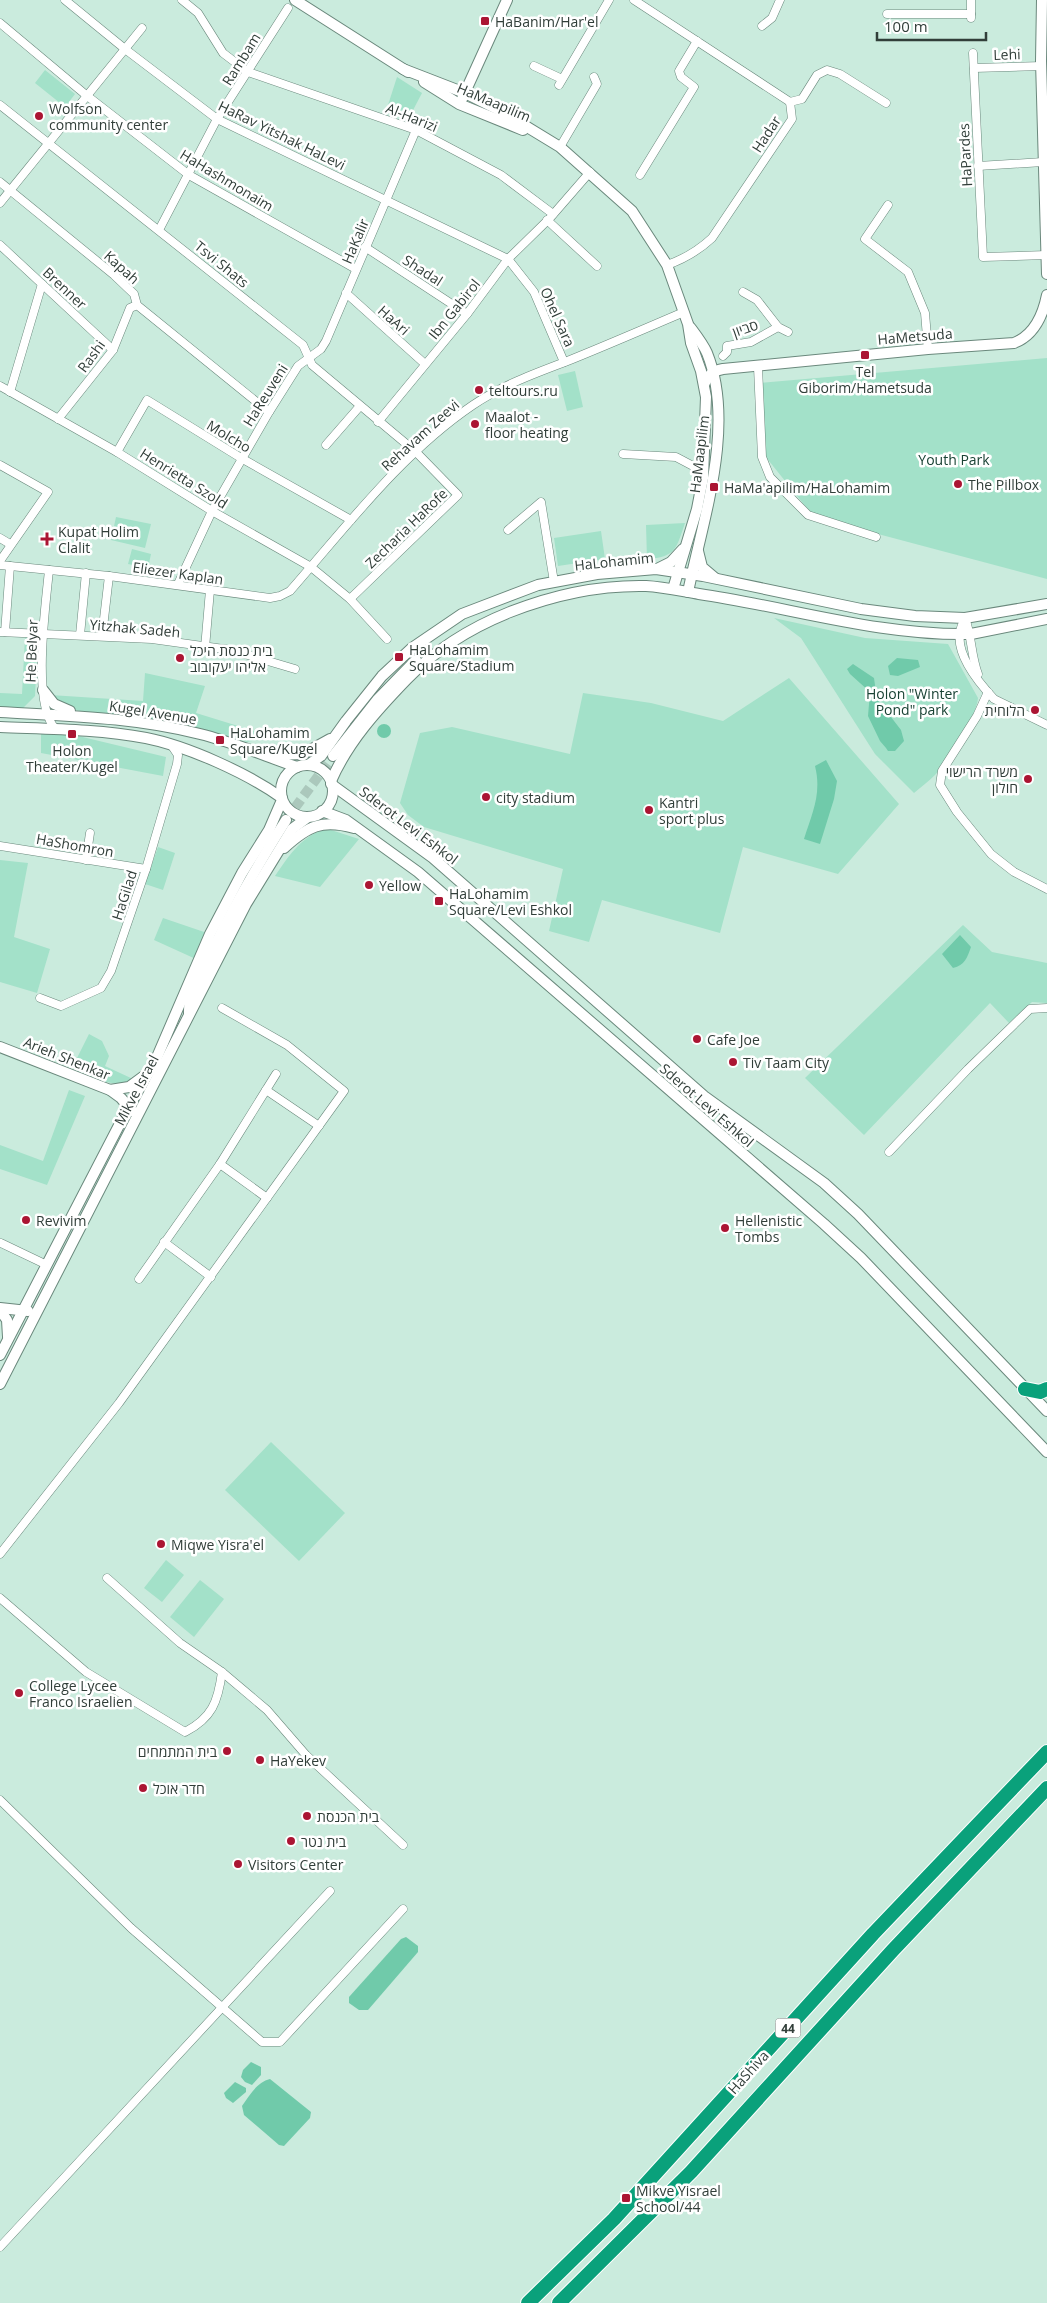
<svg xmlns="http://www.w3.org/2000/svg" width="1047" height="2303" viewBox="0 0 1047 2303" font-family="'Open Sans','Noto Sans Hebrew',sans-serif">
<rect width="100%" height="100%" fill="#caebdd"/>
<g fill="#a3e1c9">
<path d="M 45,70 L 75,94 L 65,107 L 35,83 Z"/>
<path d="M 397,77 L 422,93 L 411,114 L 388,105 Z"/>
<path d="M 1047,358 L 1047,579 L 878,534 L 810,512 L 765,456 L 759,383 Z"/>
<path d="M 575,371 L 583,407 L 567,411 L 558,375 Z"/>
<path d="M 116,517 L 151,524 L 145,548 L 111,540 Z"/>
<path d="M 685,523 C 676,549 676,557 647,559 L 646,525 Z"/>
<path d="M 601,531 L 605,559 L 558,566 L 554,538 Z"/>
<path d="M 132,549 L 151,554 L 148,568 L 128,564 Z"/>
<path d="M 774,618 L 865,638 L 948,644 L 978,698 C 977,715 948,762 935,775 C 929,781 921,787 914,793 L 875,754 L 801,638 Z"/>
<path d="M 25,637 L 38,638 L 35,696 L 22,709 L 0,708 L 0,693 L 22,694 Z"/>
<path d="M 145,673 L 205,686 L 196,713 L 274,737 L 247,742 L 202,731 L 83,712 L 63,706 L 50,695 L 143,701 Z"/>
<path d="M 789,678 L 899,804 L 838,874 L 743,847 L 720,933 L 602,900 L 589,942 L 549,931 L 563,869 L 424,827 L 408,815 L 400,803 L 420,733 L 452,727 L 570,754 L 583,693 L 651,703 L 723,721 Z"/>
<path d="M 41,732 L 70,734 L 166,757 L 163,776 L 41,753 Z"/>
<path d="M 322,830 L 331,830 L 359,839 L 320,887 L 275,876 C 288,857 300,838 322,830 Z"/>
<path d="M 158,847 L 175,853 L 163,890 L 145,884 Z"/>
<path d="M 0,860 L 28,863 L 14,937 L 50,949 L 37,993 L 0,982 Z"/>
<path d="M 163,918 L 210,934 L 198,960 L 154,940 Z"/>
<path d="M 963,925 L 992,952 L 1047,963 L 1047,1003 L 1032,1002 L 1009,1023 L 990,1003 L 864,1135 L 805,1078 Z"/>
<path d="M 89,1034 L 102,1041 L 109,1056 L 105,1066 L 133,1079 C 109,1090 95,1077 73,1066 Z"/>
<path d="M 69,1090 L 85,1096 L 47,1185 L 0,1169 L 0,1145 L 43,1161 Z"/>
<path d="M 271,1442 L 345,1513 L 299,1561 L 225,1490 Z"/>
<path d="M 166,1560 L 184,1575 L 162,1602 L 144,1588 Z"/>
<path d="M 200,1580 L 224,1599 L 194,1637 L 170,1617 Z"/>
</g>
<g fill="#70caaa">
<path d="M 897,658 L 918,660 L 920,667 L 898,676 L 890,675 L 888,666 Z"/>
<path d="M 853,664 L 874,678 L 877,699 L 901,730 L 904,741 L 895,751 L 888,751 L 886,748 L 880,741 L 868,716 L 870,692 L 850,674 L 847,669 Z"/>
<circle cx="384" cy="731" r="7"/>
<path d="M 826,760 L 837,781 L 834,799 L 820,844 L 804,839 C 812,813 822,794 815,766 Z"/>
<path d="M 960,935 L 971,947 C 967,958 965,965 953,968 L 942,954 Z"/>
<path d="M 406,1937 L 418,1946 L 418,1952 L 368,2010 L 359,2010 L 349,2003 L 349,1997 L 401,1939 Z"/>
<path d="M 251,2062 L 261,2067 L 261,2075 L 252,2085 L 245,2082 L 241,2077 L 243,2070 Z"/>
<path d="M 270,2079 L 311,2112 L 310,2118 L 284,2146 L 279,2145 L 244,2115 L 242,2106 C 249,2096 257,2082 270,2079 Z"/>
<path d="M 235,2082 L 246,2088 L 246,2092 L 233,2103 L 226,2098 L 224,2093 Z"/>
</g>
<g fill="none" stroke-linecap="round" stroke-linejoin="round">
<path stroke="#abc8bc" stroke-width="10" stroke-dasharray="10 5" stroke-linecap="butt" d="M 286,820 L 333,756"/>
<defs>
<g id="street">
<path d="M 65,0 L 125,49 L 217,119 L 508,259 L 534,292 L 564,362"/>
<path d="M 182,0 L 198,13 L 223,53 L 248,72 L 416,130 L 501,175 L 553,214"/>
<path d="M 634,0 L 790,102"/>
<path d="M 971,0 L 971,18"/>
<path d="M 887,14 L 971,14"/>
<path d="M 0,23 L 86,95 L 189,175 L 356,269"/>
<path d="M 762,26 L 772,18 L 780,0"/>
<path d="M 973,53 L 983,257 L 1047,255"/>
<path d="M 534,66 L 562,79"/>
<path d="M 974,68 L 1042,66"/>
<path d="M 559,85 L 609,0"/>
<path d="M 790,102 L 802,99 L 817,75 L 827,70 L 840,74 L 886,103"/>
<path d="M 0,105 L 303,345 L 312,365 L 416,452 L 458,495 L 350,599"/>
<path d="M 560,147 L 597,84 L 594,77"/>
<path d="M 978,166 L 1043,162"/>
<path d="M 640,175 L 694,87 L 681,77 L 679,71 L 697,41"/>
<path d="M 0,182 L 114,275 L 134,294 L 137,305 L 269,412"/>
<path d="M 0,203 L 142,28"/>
<path d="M 888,205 L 865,239 L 908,272 L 925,313 L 928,349"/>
<path d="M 547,220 L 597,266"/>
<path d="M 159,230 L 217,119 L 288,8"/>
<path d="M 0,245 L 113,350"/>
<path d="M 365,247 L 467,314"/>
<path d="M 667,265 C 684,259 698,251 712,238 L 792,119 L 790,102"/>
<path d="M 743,292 L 757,300 L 778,327 L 788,332"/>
<path d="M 346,293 L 425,364"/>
<path d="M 723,356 L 727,352 L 727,346 L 751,342 L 778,327"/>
<path d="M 758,367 L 762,457 L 770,477 L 808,515 L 876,537"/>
<path d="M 0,386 L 117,452 L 212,511 L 311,567 L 350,599 L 387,639"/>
<path d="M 10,392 L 42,284"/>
<path d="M 58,419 L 113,350 L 130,308 L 137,305"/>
<path d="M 378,422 L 467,314 L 508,259 L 550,218 L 590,172"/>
<path d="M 326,445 L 360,406"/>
<path d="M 117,452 L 147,400 L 241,458 L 351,520"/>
<path d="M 623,454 L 676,457 L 693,466 L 703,478"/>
<path d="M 0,465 L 48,492 L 0,561"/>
<path d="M 508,530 L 541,502 L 554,582"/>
<path d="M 0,538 L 10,544"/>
<path d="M 0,565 L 109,576 L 270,598 L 280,596 L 290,591 C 346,527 402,453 473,405 C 501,386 533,374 565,362 C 605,346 644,329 684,312"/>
<path d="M 49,570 C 46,603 31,707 56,729"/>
<path d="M 178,584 L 212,511 L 269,412 L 298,366 L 321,349 L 326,341 L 416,130"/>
<path d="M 965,618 C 963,623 960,628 960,633 C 956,656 980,684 994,699 L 1047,725"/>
<path d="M 965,618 C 972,637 971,656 978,674"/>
<path d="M 0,632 L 152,639 L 231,650 L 295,669"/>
<path d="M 5,632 L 10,566"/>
<path d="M 80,635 L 86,573"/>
<path d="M 102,636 L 109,576"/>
<path d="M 205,648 L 210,590"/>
<path d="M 988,692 L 977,716 L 942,771 L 940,785 L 957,812 L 991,854 L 1014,872 L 1047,889"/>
<path d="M 0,846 L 146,869"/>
<path d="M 86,860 L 90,833"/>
<path d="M 40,998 L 61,1006 L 101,988 L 111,971 L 146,869 L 177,764 L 178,755 L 172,746"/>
<path d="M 266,1090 L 319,1126"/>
<path d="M 889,1152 L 968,1069 L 1030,1009 L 1047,1008"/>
<path d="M 220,1164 L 267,1198"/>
<path d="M 164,1242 L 211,1277"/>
<path d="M 1,1243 L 47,1265"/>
<path d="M 139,1279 L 220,1164 L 276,1074"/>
<path d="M 0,1554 L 119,1403 L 344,1091 L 287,1045 L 222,1008"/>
<path d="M 107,1578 L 180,1643 L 222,1672 L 267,1710 L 306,1755 L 403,1845"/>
<path d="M 0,1598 L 86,1672 L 185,1732 C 212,1718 218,1702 222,1672"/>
<path d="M 0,1800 L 131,1928 L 262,2042 L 280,2042 L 403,1909"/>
<path d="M 0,2247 L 330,1891"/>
</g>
<g id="secondary">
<path d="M 295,0 L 408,72"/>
<path d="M 1042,0 L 1041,61 L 1047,274"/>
<path d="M 403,69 L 465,93 L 501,111 L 560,147 L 632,211 L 667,265 L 688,324 L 691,343 L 701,371 L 706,397 L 703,478 L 697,509 L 673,589"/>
<path d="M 424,82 L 459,104 L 523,130"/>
<path d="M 462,99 L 507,0"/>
<path d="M 704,385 C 708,375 712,371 723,369 L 928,349 L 1014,343 C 1035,335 1043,315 1047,295"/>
<path d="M 698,551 L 702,567 L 715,578"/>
<path d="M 657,569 L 671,562 L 683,549"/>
<path d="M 688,592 C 703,519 736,425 707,353 C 703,344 696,335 690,327"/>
<path d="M 43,690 L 54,704 L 70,711"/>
<path d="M 0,712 C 67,716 134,717 200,734 C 233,742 265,756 297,767"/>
<path d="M 0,727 C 48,729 98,729 146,738 C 187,746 247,773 282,798"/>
<path d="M 273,755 L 303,754 L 330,739"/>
<path d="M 333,756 L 377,700 L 416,660"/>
<path d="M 308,765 L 321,756 L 346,721 L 382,676 L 412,648 L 462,614 L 538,585 L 597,574 L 656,569 L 703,576 L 861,609 L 915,616 L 965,618 L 1047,604"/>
<circle cx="307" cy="791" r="26"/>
<path d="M 331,781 C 348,742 377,710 407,679 C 437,648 470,628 510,612 C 553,595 600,585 646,586 C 664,587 681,591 699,594 C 789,607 879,636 971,634 L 1047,619"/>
<path d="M 331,784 L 433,858 L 704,1096 L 824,1183 L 858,1214 L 1047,1411"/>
<path d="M 322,811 L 346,820 L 418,872 L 824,1224 L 861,1258 L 1047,1452"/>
<path d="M 284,848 C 308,826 322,819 354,828"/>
<path d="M 189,1014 C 188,996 198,980 206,964 C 229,914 257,866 286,820"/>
<path d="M 0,1047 L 110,1090 L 121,1098 L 132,1111"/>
<path d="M 110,1090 L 129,1087 L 144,1076"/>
<path d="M 0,1308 L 28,1311"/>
<path d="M 0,1310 L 7,1320 L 8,1337"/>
<path d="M 0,1355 L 129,1106 L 154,1064 L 210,934 L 242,873 L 269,830 L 282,800"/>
<path d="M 0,1384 L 246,904 L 292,829 L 308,817"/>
</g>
<g id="highway">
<path d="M 1025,1389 L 1040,1392 L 1047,1389"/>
<path d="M 528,2303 L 614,2219 L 873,1934 L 1047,1752"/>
<path d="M 559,2303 L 691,2172 L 893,1950 L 1047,1788"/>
</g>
</defs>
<use href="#street" stroke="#6a887c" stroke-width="9"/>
<use href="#secondary" stroke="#6a887c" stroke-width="12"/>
<use href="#highway" stroke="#fff" stroke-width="16"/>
<use href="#street" stroke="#fff" stroke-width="8"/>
<use href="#secondary" stroke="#fff" stroke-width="10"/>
<use href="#highway" stroke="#0aa17b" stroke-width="14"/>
</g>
<g fill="#ab1533" stroke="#fff" stroke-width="2">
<rect x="480" y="16" width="10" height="10" rx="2.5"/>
<circle cx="39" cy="116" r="5"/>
<rect x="860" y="350" width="10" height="10" rx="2.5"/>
<circle cx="479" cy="390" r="5"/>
<circle cx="475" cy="424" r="5"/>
<circle cx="958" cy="484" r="5"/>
<rect x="709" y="482" width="10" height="10" rx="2.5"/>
<path d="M44.5 531.5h5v5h5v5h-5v5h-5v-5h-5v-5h5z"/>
<rect x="394" y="652" width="10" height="10" rx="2.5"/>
<circle cx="180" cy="658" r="5"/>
<circle cx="1035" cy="710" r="5"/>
<rect x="67" y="729" width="10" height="10" rx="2.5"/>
<rect x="215" y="735" width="10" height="10" rx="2.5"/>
<circle cx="1028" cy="779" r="5"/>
<circle cx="486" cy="797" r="5"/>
<circle cx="649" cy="810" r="5"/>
<circle cx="369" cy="885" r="5"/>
<rect x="434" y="896" width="10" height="10" rx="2.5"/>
<circle cx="697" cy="1039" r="5"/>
<circle cx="733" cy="1062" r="5"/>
<circle cx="26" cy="1220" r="5"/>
<circle cx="725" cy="1228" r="5"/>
<circle cx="161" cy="1544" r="5"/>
<circle cx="19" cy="1693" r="5"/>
<circle cx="227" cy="1751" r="5"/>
<circle cx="260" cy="1760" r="5"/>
<circle cx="143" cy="1788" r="5"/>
<circle cx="307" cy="1816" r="5"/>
<circle cx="291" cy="1841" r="5"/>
<circle cx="238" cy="1864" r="5"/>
<rect x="621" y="2193" width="10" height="10" rx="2.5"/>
</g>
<g text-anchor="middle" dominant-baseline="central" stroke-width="5" stroke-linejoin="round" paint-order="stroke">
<rect fill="#fff" stroke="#6f7874" stroke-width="1" x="775.5" y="2018.5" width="25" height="19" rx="4"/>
<g font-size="12" font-weight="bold" fill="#313e39">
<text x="788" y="2028">44</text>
</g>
<g font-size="14" fill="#313e39" stroke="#fff" text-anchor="start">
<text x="495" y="21">HaBanim/Har'el</text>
<text x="49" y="108">Wolfson<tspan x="49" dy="16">community center</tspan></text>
<text x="865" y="371" text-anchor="middle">Tel<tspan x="865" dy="16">Giborim/Hametsuda</tspan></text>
<text x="489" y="390">teltours.ru</text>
<text x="485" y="416">Maalot -<tspan x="485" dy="16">floor heating</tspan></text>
<text x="968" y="484">The Pillbox</text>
<text x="724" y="487">HaMa'apilim/HaLohamim</text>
<text x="58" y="531">Kupat Holim<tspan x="58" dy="16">Clalit</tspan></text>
<text x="409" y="649">HaLohamim<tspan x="409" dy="16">Square/Stadium</tspan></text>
<text x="190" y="650">בית כנסת היכל<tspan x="190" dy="16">אליהו יעקובוב</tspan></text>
<text x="1025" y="710" text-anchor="end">הלוחית</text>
<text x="230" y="732">HaLohamim<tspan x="230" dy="16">Square/Kugel</tspan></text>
<text x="72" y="750" text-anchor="middle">Holon<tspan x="72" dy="16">Theater/Kugel</tspan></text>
<text x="1018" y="771" text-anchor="end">משרד הרישוי<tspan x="1018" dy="16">חולון</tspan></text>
<text x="496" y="797">city stadium</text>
<text x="659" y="802">Kantri<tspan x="659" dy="16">sport plus</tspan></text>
<text x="379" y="885">Yellow</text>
<text x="449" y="893">HaLohamim<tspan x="449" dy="16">Square/Levi Eshkol</tspan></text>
<text x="707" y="1039">Cafe Joe</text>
<text x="743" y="1062">Tiv Taam City</text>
<text x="36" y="1220">Revivim</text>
<text x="735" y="1220">Hellenistic<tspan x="735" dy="16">Tombs</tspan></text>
<text x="171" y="1544">Miqwe Yisra'el</text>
<text x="29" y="1685">College Lycee<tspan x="29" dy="16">Franco Israelien</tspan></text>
<text x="217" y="1751" text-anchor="end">בית המתמחים</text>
<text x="270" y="1760">HaYekev</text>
<text x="153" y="1788">חדר אוכל</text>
<text x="317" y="1816">בית הכנסת</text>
<text x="301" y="1841">בית נטר</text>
<text x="248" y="1864">Visitors Center</text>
<text x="636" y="2190">Mikve Yisrael<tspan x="636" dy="16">School/44</tspan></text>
</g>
<g font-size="14" fill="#313e39" stroke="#fff">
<text transform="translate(1007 54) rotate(-2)">Lehi</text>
<text transform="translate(241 59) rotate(-58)">Rambam</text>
<text transform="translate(494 102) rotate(23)">HaMaapilim</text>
<text transform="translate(412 117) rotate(22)">Al-Harizi</text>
<text transform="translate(766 134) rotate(-57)">Hadar</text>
<text transform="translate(282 135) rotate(26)">HaRav Yitshak HaLevi</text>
<text transform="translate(965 155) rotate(-93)">HaPardes</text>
<text transform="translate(227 180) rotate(31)">HaHashmonaim</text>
<text transform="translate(355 241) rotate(-67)">HaKalir</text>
<text transform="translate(222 264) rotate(39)">Tsvi Shats</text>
<text transform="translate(122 267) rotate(42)">Kapah</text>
<text transform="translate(423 270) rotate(33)">Shadal</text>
<text transform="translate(65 288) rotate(43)">Brenner</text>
<text transform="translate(454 309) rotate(-51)">Ibn Gabirol</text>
<text transform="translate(558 317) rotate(66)">Ohel Sara</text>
<text transform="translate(394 320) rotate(42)">HaAri</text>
<text transform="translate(745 328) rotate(-19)">סביון</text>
<text transform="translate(915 336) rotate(-5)">HaMetsuda</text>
<text transform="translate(91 356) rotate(-54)">Rashi</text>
<text transform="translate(265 395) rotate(-58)">HaReuveni</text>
<text transform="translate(420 435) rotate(-42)">Rehavam Zeevi</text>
<text transform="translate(229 436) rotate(31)">Molcho</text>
<text transform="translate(699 454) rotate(-83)">HaMaapilim</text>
<text transform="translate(184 478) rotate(32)">Henrietta Szold</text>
<text transform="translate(406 528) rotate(-44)">Zecharia HaRofe</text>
<text transform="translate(614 561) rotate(-6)">HaLohamim</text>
<text transform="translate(178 573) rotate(8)">Eliezer Kaplan</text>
<text transform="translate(135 628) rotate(5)">Yitzhak Sadeh</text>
<text transform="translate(31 651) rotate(-88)">He BeIyar</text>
<text transform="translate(153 712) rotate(9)">Kugel Avenue</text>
<text transform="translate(409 825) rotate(37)">Sderot Levi Eshkol</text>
<text transform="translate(75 845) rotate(10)">HaShomron</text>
<text transform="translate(124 895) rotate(-72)">HaGilad</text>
<text transform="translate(67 1058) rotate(22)">Arieh Shenkar</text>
<text transform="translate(136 1090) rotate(-62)">Mikve Israel</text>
<text transform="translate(707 1105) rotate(41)">Sderot Levi Eshkol</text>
<text transform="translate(748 2072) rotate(-48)">HaShiva</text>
</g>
<g font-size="14" fill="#194234" stroke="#fff">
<text x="954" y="459">Youth Park</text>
<text x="912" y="693">Holon "Winter<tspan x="912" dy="16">Pond" park</tspan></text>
</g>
</g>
<path d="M877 32v8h109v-8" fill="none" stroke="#313e39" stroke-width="2.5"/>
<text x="884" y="32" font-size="15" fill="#313e39" stroke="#ffffff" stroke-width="4" paint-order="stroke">100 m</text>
</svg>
